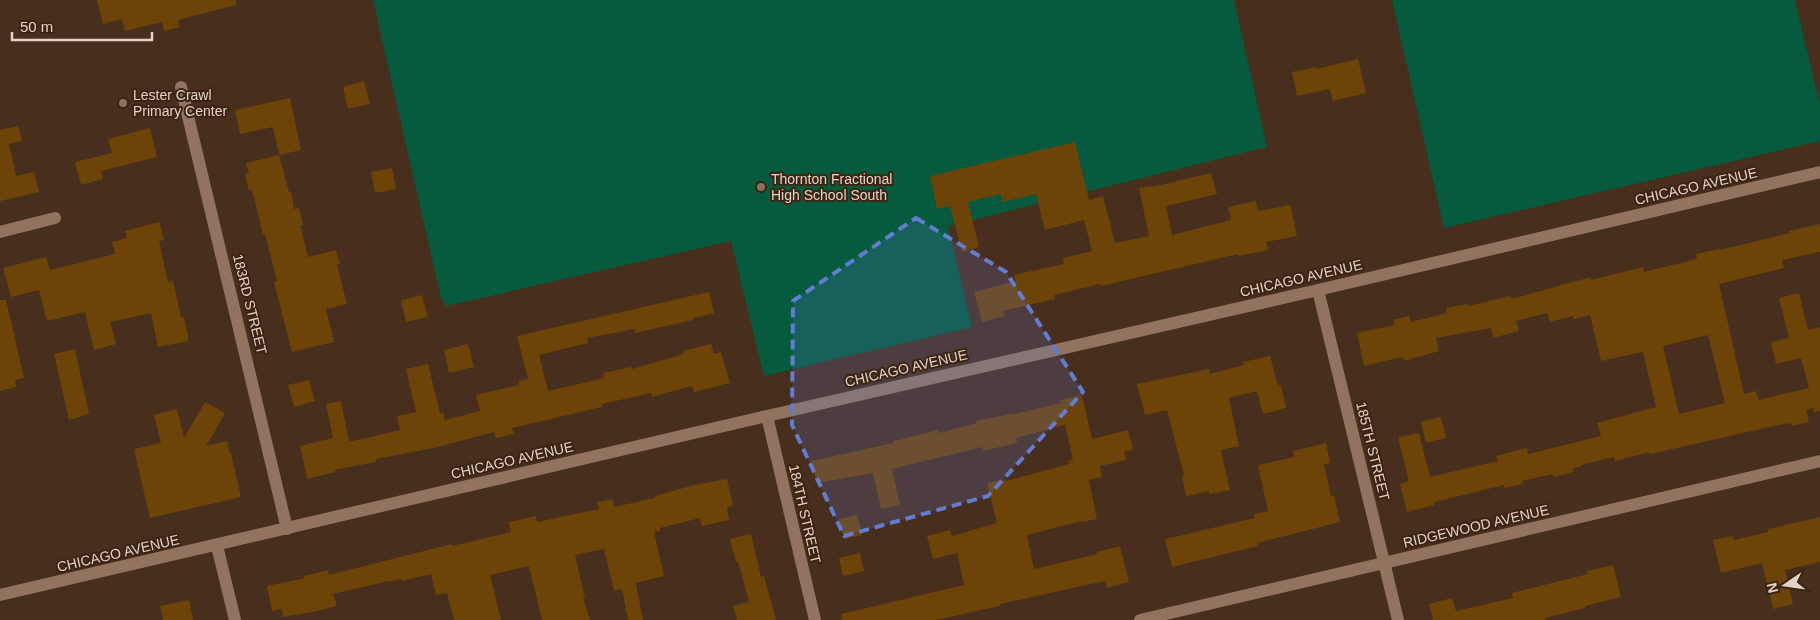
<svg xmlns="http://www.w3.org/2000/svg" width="1820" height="620" viewBox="0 0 1820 620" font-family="Helvetica,sans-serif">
<rect width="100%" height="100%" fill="#482e1c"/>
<g fill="#065a3d">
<path d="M 373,0 L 1234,0 L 1267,147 L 948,226 L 972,327 L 764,376 L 731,241 L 446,306 L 441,298 Z"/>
<path d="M 1392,0 L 1795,0 L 1820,105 L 1820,141 L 1444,228 Z"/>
</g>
<g fill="#6d4408" fill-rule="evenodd">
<path d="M 97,0 L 236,0 L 236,5 L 178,20 L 180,27 L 164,31 L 162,22 L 125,31 L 122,19 L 103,24 Z"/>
<path d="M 1358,59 L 1366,93 L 1333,101 L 1330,89 L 1297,96 L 1292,72 L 1316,67 L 1316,69 Z"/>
<path d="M 364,81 L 370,104 L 348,109 L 343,87 Z"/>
<path d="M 290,98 L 301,150 L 279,155 L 273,127 L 240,134 L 235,110 Z"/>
<path d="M 18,126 L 22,141 L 9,144 L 16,176 L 34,172 L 39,192 L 0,201 L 0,130 Z"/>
<path d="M 150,128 L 157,157 L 101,171 L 103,179 L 81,185 L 75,162 L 112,153 L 108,139 Z"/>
<path d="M 1075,142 L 1089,200 L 1103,196 L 1115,243 L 1149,236 L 1139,188 L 1161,185 L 1211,173 L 1217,194 L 1166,206 L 1172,235 L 1231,220 L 1228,207 L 1256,201 L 1258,211 L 1290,205 L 1297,236 L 1266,242 L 1268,250 L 1238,256 L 1238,254 L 1101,286 L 1100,284 L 1054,295 L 1055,299 L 1003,311 L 1005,316 L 982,322 L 974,292 L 1016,281 L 1014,275 L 1064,264 L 1063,258 L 1092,251 L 1084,220 L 1045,230 L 1036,194 L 1002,202 L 1001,194 L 968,202 L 979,247 L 962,252 L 950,206 L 937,209 L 930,176 Z"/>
<path d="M 279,155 L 289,192 L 291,192 L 294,209 L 299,208 L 303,225 L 300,225 L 308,257 L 336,250 L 340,264 L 337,265 L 347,304 L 326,309 L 334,342 L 292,352 L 274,282 L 277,281 L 265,234 L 263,235 L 252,190 L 249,191 L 245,174 L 249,173 L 246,163 Z"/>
<path d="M 392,168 L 396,189 L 375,193 L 371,172 Z"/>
<path d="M 159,222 L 164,240 L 159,241 L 168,282 L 173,281 L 181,317 L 184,317 L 189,341 L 158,347 L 151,313 L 110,322 L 116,344 L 94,350 L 85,312 L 47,321 L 39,290 L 11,297 L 3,268 L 46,257 L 50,270 L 115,254 L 112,242 L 127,238 L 125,231 Z"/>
<path d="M 1820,224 L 1820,252 L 1782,260 L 1784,268 L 1719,284 L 1744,394 L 1756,391 L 1758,400 L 1809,388 L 1801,358 L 1776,364 L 1771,342 L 1789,338 L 1779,298 L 1799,293 L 1808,330 L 1820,327 L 1820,411 L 1814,412 L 1813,408 L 1806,410 L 1809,422 L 1792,426 L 1791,423 L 1774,426 L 1650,454 L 1649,452 L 1615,461 L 1614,457 L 1581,465 L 1582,466 L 1573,468 L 1574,472 L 1553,477 L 1553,474 L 1522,481 L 1523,484 L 1504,488 L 1504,485 L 1434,502 L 1434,505 L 1407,512 L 1400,484 L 1409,481 L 1398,437 L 1419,433 L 1430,477 L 1498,461 L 1496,456 L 1527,448 L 1528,454 L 1601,436 L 1597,423 L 1656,407 L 1643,352 L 1601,361 L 1590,315 L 1574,319 L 1573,316 L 1550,322 L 1547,313 L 1516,321 L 1519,331 L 1493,338 L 1491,328 L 1436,338 L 1439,351 L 1404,361 L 1403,357 L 1364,366 L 1357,333 L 1395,325 L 1393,320 L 1409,316 L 1411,322 L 1447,313 L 1446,308 L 1468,304 L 1469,306 L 1510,296 L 1511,299 L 1591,277 L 1591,280 L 1643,267 L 1644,272 L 1697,259 L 1696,254 L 1719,249 L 1719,250 L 1790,233 L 1789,231 ZM 1708,335 L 1725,403 L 1679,414 L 1663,346 Z"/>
<path d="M 709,292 L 714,313 L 693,318 L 693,320 L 635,333 L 635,329 L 587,338 L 588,343 L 539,355 L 548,391 L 604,378 L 603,373 L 631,367 L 632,369 L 684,354 L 683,351 L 711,344 L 714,354 L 721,352 L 730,383 L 694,392 L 692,386 L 652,397 L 651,393 L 602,404 L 602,407 L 512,428 L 514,434 L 496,438 L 494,432 L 434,448 L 376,459 L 376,462 L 334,470 L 335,472 L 307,479 L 300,446 L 333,438 L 326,404 L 341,401 L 349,442 L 400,430 L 397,416 L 416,412 L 406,369 L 428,364 L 440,413 L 443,412 L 445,420 L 480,411 L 476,395 L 519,385 L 518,381 L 528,379 L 517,336 Z"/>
<path d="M 422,295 L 428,317 L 406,322 L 401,300 Z"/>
<path d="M 0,300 L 6,300 L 24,378 L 15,380 L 16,387 L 0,391 Z"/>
<path d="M 468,344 L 474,367 L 449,373 L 444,350 Z"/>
<path d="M 75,349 L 89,414 L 69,420 L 54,354 Z"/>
<path d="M 1270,356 L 1278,386 L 1281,385 L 1286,408 L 1263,414 L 1257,391 L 1229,398 L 1239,446 L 1221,450 L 1230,490 L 1209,494 L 1209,491 L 1186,496 L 1182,476 L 1184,475 L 1167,410 L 1145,415 L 1137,384 L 1209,369 L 1210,374 L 1244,365 L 1243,362 Z"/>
<path d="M 309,380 L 315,401 L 294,407 L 288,385 Z"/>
<path d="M 1082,395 L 1092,439 L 1128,430 L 1133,450 L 1124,452 L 1126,460 L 1100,466 L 1102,477 L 1089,480 L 1097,519 L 1082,522 L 1082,521 L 1027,535 L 1034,569 L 1098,554 L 1097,552 L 1120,546 L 1129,582 L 1107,588 L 1105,581 L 1000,604 L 1000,606 L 935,620 L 842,620 L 841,614 L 964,585 L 957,553 L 933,559 L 927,536 L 950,530 L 952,536 L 997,523 L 987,483 L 1006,479 L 1006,481 L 1069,464 L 1068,461 L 1073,460 L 1065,425 L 1016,438 L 1017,443 L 983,451 L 982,447 L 892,469 L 900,505 L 881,509 L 873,473 L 816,483 L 812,461 L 893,443 L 893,441 L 938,430 L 939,433 L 977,423 L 976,421 L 1011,414 L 1011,415 L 1060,403 L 1060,400 Z"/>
<path d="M 205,402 L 225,413 L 206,446 L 227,441 L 230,454 L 231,453 L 241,497 L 150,518 L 134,449 L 161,443 L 154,415 L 177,409 L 184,438 Z"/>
<path d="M 1441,417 L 1446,438 L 1426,443 L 1421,422 Z"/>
<path d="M 1326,443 L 1330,463 L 1324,464 L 1331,496 L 1334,495 L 1340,522 L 1257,543 L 1258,546 L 1172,567 L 1165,539 L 1255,518 L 1254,514 L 1268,511 L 1258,465 L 1294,457 L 1293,451 Z"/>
<path d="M 727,479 L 733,506 L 727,508 L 729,520 L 702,526 L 700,518 L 660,528 L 660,531 L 654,532 L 664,576 L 636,583 L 643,620 L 628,620 L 622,589 L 614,591 L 604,549 L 575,555 L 585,598 L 583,598 L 590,620 L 542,620 L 529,566 L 490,575 L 501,620 L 454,620 L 447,593 L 436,595 L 431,574 L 402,581 L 401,579 L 388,582 L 388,581 L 333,594 L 337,606 L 313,612 L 283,617 L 282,609 L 272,611 L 267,586 L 305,578 L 304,576 L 328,570 L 329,575 L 452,544 L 452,546 L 511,532 L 509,522 L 536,516 L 537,522 L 599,509 L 597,502 L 613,499 L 614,507 L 655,498 L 655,496 L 694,485 Z"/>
<path d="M 857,515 L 862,535 L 844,539 L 839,519 Z"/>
<path d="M 1820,517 L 1820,562 L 1785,570 L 1793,604 L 1773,609 L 1762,563 L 1721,573 L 1713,540 L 1733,536 L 1734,540 L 1768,532 L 1768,529 Z"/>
<path d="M 751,534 L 761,577 L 764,576 L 776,620 L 737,620 L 733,606 L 749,602 L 738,561 L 736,562 L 730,539 Z"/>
<path d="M 860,553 L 864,571 L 843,576 L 839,558 Z"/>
<path d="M 1613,565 L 1621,597 L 1585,606 L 1585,608 L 1545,618 L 1546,620 L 1433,620 L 1429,604 L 1452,598 L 1456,611 L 1513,598 L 1512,593 L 1588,574 L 1587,571 Z"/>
<path d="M 189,600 L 193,620 L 163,620 L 160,606 Z"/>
</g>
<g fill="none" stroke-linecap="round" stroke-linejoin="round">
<g stroke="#91735f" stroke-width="12">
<path d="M 181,87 L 287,529"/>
<path d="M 0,232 L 55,218"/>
<path d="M 1318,290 L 1398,620"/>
<path d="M 767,416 L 815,620"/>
<path d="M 217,546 L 235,620"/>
<path d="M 0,595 L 767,416 L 1318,290 L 1820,172"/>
<path d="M 1140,620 L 1820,461"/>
</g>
</g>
<path fill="#627cd2" fill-opacity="0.2" stroke="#627cd2" stroke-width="4" stroke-dasharray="10 6" stroke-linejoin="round" d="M 916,218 L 1006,272 L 1083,392 L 988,496 L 844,536 L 792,425 L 793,301 Z"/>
<g fill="#8d6e63" stroke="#3d2412" stroke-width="2">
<circle cx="123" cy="103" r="5"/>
<circle cx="761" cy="187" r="5"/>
</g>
<g text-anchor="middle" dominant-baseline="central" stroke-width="4" stroke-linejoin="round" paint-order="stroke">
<g font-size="14" fill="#e2d2c7" stroke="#3d2412" text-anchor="start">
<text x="133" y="95">Lester Crawl<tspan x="133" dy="16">Primary Center</tspan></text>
<text x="771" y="179">Thornton Fractional<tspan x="771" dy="16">High School South</tspan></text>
</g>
<g font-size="14" fill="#e2d2c7" stroke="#3d2412">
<text transform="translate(1696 186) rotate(-13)">CHICAGO AVENUE</text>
<text transform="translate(1301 278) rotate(-13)">CHICAGO AVENUE</text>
<text transform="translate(250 304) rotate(76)">183RD STREET</text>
<text transform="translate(906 368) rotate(-13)">CHICAGO AVENUE</text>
<text transform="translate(1373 451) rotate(76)">185TH STREET</text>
<text transform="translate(512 460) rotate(-13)">CHICAGO AVENUE</text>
<text transform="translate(805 514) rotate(77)">184TH STREET</text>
<text transform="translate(1476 526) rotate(-13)">RIDGEWOOD AVENUE</text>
<text transform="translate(118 553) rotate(-13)">CHICAGO AVENUE</text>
</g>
</g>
<g transform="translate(1785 585) rotate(257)" stroke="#3d2412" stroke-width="4" paint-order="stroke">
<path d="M0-4L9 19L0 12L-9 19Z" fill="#e2d2c7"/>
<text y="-8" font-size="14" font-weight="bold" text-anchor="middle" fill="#e2d2c7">N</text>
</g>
<path d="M12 32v8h140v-8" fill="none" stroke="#e2d2c7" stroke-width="2.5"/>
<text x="20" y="32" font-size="15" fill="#e2d2c7" stroke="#3d2412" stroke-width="4" paint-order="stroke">50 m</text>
</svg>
